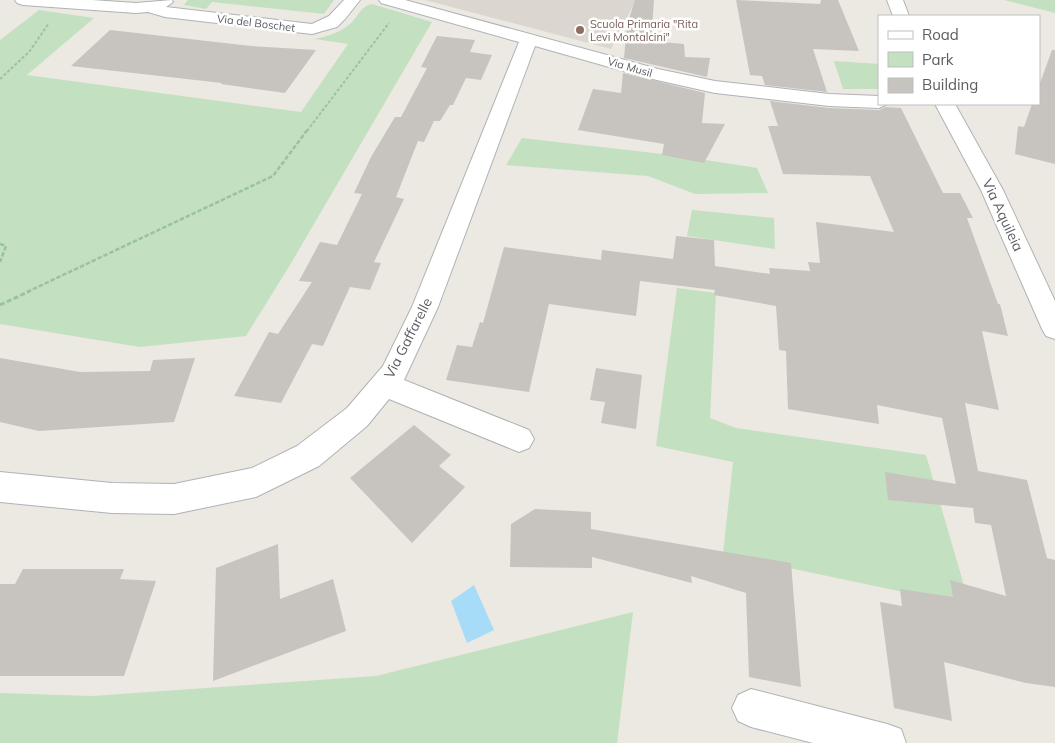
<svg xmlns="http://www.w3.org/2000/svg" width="1055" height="743" viewBox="0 0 1055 743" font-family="Mulish,sans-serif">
<rect width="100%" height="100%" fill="#ece8e2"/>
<path fill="#dbd7d0" d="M 425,0 L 636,0 L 611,49 Z"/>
<g fill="#c3e1c0">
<path d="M 188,0 L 334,0 L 324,14 L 212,2 L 206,9 L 184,5 Z"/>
<path d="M 1004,0 L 1055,0 L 1055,13 Z"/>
<path d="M 372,4 L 432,22 L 290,265 L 246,336 L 140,347 L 0,324 L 0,40 L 39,10 L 94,18 L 27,75 L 301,112 L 348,44 L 315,39 C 328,36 342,32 352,22 C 359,15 361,6 372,4 Z"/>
<path d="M 834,61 L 879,64 L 879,89 L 843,89 Z"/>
<path d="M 522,138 L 680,156 L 757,168 L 768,193 L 695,194 L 648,176 L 506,165 Z"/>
<path d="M 692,210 L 774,218 L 775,249 L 687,236 Z"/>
<path d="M 677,288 L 716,293 L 710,418 L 736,428 L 926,455 L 970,606 L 723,554 L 733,462 L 656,446 Z"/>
<path d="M 633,612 L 617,743 L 0,743 L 0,693 L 92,696 L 376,676 Z"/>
</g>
<path fill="#a6dcf7" d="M 474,585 L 494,630 L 467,643 L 451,601 Z"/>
<g fill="#c7c3be">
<path d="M 635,0 L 654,0 L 651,41 L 684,44 L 685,57 L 710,58 L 707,77 L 624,58 L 627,25 Z"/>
<path d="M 736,0 L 820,4 L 821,0 L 838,0 L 859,51 L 813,49 L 827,92 L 765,85 L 762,76 L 750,75 Z"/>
<path d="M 110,30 L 251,46 L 316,50 L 285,93 L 221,84 L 222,83 L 71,66 Z"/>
<path d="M 437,36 L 475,40 L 470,52 L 492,55 L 481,80 L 466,78 L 453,105 L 450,105 L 440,121 L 434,121 L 424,142 L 418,141 L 396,197 L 404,199 L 374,262 L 381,263 L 370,290 L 350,287 L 323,346 L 312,344 L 281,403 L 234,396 L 269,332 L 278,334 L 312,282 L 299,281 L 320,242 L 337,245 L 362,194 L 354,193 L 371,157 L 395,117 L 401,117 L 427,68 L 421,67 Z"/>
<path d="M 1052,50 L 1055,50 L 1055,164 L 1015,154 L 1018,126 L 1024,127 L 1032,104 L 1039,104 L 1039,86 Z"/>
<path d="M 623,73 L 705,93 L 702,123 L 725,124 L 704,163 L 662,155 L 664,144 L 578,130 L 593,89 L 621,93 Z"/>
<path d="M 770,101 L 829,108 L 879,110 L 885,107 L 901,108 L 941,189 L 943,193 L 960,193 L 973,218 L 967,218 L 998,304 L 1000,304 L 1008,336 L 982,331 L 999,410 L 965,403 L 978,471 L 1027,480 L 1047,558 L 1055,560 L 1055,687 L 1026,683 L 944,662 L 952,721 L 894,708 L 880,602 L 902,606 L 900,589 L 953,597 L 950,580 L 1006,596 L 991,525 L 975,523 L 973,508 L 888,500 L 885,472 L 956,484 L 942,418 L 877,405 L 879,424 L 788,409 L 786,351 L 779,350 L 776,306 L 714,295 L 715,290 L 640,281 L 636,316 L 549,304 L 529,392 L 446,380 L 457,345 L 472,347 L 480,322 L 483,323 L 504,247 L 601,260 L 602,250 L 673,259 L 676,236 L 714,240 L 715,266 L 770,274 L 769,268 L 810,271 L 808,262 L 820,263 L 816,222 L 894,232 L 870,176 L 783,174 L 768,126 L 778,126 Z"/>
<path d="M 0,358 L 80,372 L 150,371 L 153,360 L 195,358 L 174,422 L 39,431 L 0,422 Z"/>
<path d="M 596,368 L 642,375 L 636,429 L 601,423 L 605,402 L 590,400 Z"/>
<path d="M 414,425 L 451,455 L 439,466 L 465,487 L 412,543 L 350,478 Z"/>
<path d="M 535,509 L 591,512 L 591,529 L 791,563 L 801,687 L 749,677 L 746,593 L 691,576 L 692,583 L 592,557 L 592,568 L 510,567 L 511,524 Z"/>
<path d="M 278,544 L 280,599 L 333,579 L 346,631 L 213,681 L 216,568 Z"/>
<path d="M 23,569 L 124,569 L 120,579 L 156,581 L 124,676 L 0,676 L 0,584 L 15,584 Z"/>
</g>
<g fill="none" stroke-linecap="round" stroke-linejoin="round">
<defs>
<g id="minor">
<path d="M 15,0 L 92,0 L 136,3 L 172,0 L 173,2 L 166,7 L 312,24 L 329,16 L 344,0 L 360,0 L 345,19 L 337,27 L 312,34 L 165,17 L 148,12 L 136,13 L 23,5 L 17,3 Z"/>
<path d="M 379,0 L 405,0 L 658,69 L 715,81 L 829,94 L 879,96 L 879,104 L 887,104 L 879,108 L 829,106 L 715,93 L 648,78 L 535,46 L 438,307 L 404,380 L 529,430 L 534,439 L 529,448 L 519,452 L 389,399 L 367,426 L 319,466 L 256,497 L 174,514 L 112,513 L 0,502 L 0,472 L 112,483 L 174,484 L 252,468 L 297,446 L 347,408 L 383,366 L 412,307 L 519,42 L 381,3 Z"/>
<path d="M 887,0 L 903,0 L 909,16 L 893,16 Z"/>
<path d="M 935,104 L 955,104 L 1003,190 L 1055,301 L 1055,339 L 1046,336 L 1042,329 L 981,190 Z"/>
<path d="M 751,689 L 887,724 L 901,729 L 906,743 L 813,743 L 751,727 L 738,721 L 732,708 L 738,695 Z"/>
</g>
</defs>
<use href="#minor" stroke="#afb3b6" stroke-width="2"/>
<g stroke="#9ac2a2" stroke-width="2" stroke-dasharray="3 2" stroke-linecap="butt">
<path d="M 0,79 L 29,52 L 49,23"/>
<path d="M 307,131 L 389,23"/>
</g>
<g stroke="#9ac2a2" stroke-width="2.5" stroke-dasharray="4.5 2" stroke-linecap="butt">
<path d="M 0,244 L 6,246 L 0,262"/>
<path d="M 27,292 L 273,176 L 308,129"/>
</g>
<path stroke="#9ac2a2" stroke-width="3" stroke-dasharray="5 2.5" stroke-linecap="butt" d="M 0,305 L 30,291"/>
<use href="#minor" fill="#fff" fill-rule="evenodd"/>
</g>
<circle fill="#8d6e63" stroke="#fff" stroke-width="2" cx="580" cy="30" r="5"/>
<g text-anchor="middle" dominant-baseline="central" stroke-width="5" stroke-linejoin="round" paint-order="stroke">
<g font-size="11" fill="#5a5e61" stroke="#fff">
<text transform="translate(256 23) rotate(7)">Via del Boschet</text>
<text transform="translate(630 67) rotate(16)">Via Musil</text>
</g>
<g font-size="11" fill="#785e54" stroke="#fff" text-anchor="start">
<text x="590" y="24">Scuola Primaria "Rita<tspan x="590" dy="13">Levi Montalcini"</tspan></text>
</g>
<g font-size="14" fill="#5a5e61" stroke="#fff">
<text transform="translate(1003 215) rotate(65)">Via Aquileia</text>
<text transform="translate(408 338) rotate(-63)">Via Gaffarelle</text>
</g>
</g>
<rect x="878" y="15" width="162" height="90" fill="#ffffff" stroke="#bdbfc0"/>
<rect x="888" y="31" width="25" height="8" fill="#ffffff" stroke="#bdbfc0"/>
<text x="922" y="40" font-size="15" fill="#5a5e61">Road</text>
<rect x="888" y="52" width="25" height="15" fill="#c3e1c0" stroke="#bdbfc0"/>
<text x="922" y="65" font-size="15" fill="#5a5e61">Park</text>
<rect x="888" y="78" width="25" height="15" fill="#c7c3be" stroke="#bdbfc0"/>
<text x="922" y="90" font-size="15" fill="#5a5e61">Building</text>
</svg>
